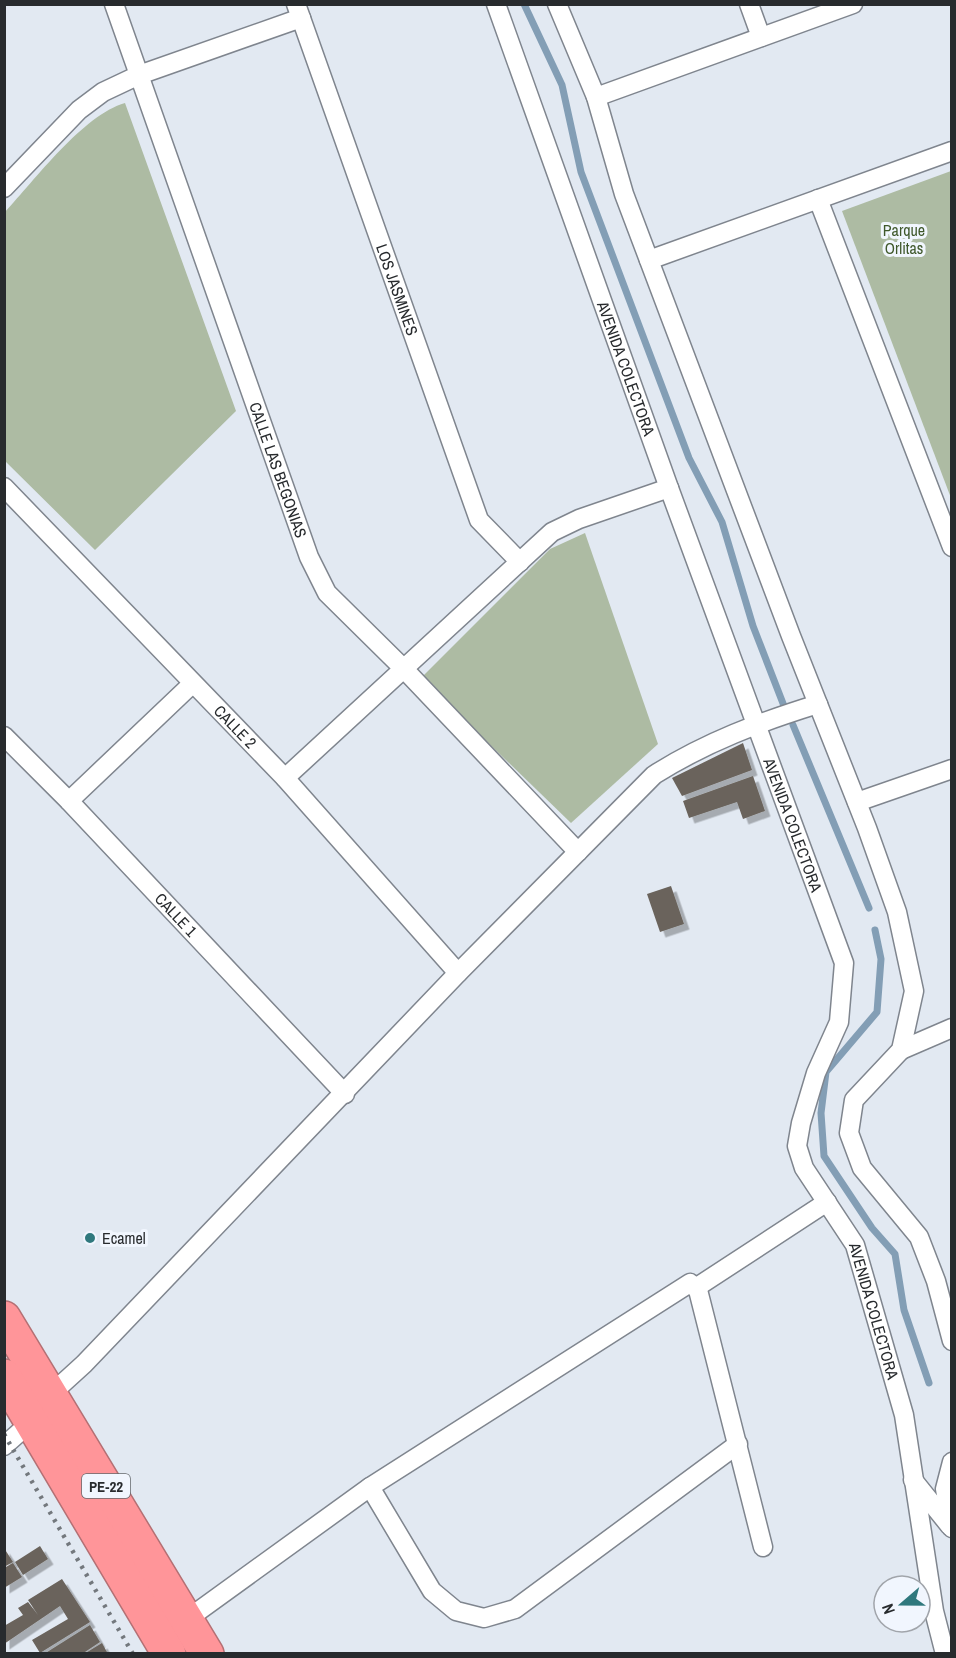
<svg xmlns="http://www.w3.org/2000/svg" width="956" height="1658" viewBox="0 0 956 1658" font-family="'Archivo Narrow',sans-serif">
<defs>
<filter id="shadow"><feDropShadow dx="5.5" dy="5.5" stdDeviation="0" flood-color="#0004"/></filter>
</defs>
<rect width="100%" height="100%" fill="#e2e9f2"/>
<g fill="#adbba3">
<path d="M 125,103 L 236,411 L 95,550 L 5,461 L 5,212 C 35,180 83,115 125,103 Z"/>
<path d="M 951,171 L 952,171 L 951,498 L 842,211 Z"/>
<path d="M 585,533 L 658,744 L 571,823 L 421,678 L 550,549 Z"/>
</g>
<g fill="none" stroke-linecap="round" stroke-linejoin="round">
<g stroke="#839eb5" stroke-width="7">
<path d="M 524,4 L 562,85 L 581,172 L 689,458 L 722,522 L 753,626 L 784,706"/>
<path d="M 793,725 L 869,908"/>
<path d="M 875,930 L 881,959 L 877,1012 L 826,1072 L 821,1113 L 824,1156 L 872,1228 L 895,1254 L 904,1310 L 929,1383"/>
</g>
</g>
<g fill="#6a635b" filter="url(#shadow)">
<path d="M 743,743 L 752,770 L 682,796 L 672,778 Z"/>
<path d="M 753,776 L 765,811 L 743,819 L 737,802 L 689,818 L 683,801 Z"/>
<path d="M 671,886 L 684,924 L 660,932 L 647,894 Z"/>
<path d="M 40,1546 L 48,1559 L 23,1575 L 15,1562 Z"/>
<path d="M 4,1548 L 13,1562 L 4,1567 Z"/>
<path d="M 13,1563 L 22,1577 L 4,1588 L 4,1568 Z"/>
<path d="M 62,1579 L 90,1622 L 40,1653 L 32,1640 L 68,1619 L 60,1606 L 4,1644 L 4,1626 L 23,1615 L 18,1608 L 28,1602 L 38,1615 L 28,1600 Z"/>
<path d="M 90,1625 L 100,1642 L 82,1654 L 44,1654 Z"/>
<path d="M 102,1643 L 108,1654 L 84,1654 Z"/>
</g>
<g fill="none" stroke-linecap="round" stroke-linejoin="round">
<defs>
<g id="street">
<path id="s1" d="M 114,4 L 309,557 L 327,593 L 404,669 L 578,852"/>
<path id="s2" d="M 296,4 L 479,520 L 520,562"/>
<path id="s3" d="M 496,4 L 669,488 L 844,963 L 839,1022 L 816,1073 L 801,1123 L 797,1146 L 804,1168 L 855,1245 L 904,1415 L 934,1611 L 945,1654"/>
<path d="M 557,4 L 596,97 L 624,194 L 791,636 L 867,828 L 897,912 L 914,991 L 901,1050 L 854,1100 L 849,1133 L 862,1168 L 919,1237 L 936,1281 L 952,1341"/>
<path d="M 749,4 L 761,37"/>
<path d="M 596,97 L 853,4"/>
<path d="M 4,188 L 79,110 L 103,92 L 139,75 L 301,18"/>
<path d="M 818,199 L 952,547"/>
<path d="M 649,260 L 952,151"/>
<path id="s4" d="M 4,487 L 285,778 L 458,973"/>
<path id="s5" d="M 4,736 L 69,801 L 345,1094"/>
<path d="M 285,778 L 552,532 L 579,519 L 669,488"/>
<path d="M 69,801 L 192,684"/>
<path d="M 857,802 L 952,769"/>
<path d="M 901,1050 L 952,1028"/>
<path d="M 697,1287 L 827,1202"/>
<path d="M 4,1446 L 31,1422 L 51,1394 L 84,1364 L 458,973 L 654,775 C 706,742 760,722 818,704"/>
<path d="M 952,1462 L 945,1489 L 952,1528"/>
<path d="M 913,1480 L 950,1526"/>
<path d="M 370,1487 L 432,1591 L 456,1611 L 484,1618 L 515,1609 L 738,1444"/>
<path d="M 182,1623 L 370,1487 L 690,1283 L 698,1290 L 763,1547"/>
</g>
<g id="highway">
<path d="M 4,1318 L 207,1654"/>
<path d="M 4,1376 L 169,1654"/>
</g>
</defs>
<use href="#street" stroke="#7f858e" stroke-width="21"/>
<use href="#highway" stroke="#b47074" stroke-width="36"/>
<use href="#street" stroke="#fff" stroke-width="18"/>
<use href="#highway" stroke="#ff9599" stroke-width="33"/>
<path stroke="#73787d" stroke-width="4.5" stroke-dasharray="3 6" stroke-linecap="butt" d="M 4,1434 L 133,1654"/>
</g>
<circle fill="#2f787d" stroke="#f1f6fe" stroke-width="2" cx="90" cy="1238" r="6"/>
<g text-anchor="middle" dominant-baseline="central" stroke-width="6" stroke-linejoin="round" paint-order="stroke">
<rect fill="#f1f6fe" stroke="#64686c" stroke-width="1.5" x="82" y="1474" width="48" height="24" rx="4.5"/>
<g font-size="15" font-weight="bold" fill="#282b2e">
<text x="106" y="1486">PE-22</text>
</g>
<g font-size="16" fill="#3f582b" stroke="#f1f6fe">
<text x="904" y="230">Parque<tspan x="904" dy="18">Orlitas</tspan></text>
</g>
<g font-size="16" fill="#282b2e" stroke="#f1f6fe">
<text stroke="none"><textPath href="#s2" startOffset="303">LOS JASMINES</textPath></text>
<text stroke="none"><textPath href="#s3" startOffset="387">AVENIDA COLECTORA</textPath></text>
<text stroke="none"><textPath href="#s1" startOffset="494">CALLE LAS BEGONIAS</textPath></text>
<text stroke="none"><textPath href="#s4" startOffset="333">CALLE 2</textPath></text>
<text stroke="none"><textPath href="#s3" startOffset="873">AVENIDA COLECTORA</textPath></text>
<text stroke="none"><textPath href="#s5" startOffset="248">CALLE 1</textPath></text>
<text stroke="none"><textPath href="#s3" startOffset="1395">AVENIDA COLECTORA</textPath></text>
</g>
<g font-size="16" fill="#282b2e" stroke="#f1f6fe" text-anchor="start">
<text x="102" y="1238">Ecamel</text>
</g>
</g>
<rect width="956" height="1658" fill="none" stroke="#282b2e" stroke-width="12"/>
<g transform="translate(902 1604) rotate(250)"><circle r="28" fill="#f1f6fe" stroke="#a1a5ab" stroke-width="1.5"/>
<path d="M0-4.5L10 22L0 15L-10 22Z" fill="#2f787d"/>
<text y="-9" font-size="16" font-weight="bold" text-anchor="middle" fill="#282b2e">N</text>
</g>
</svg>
